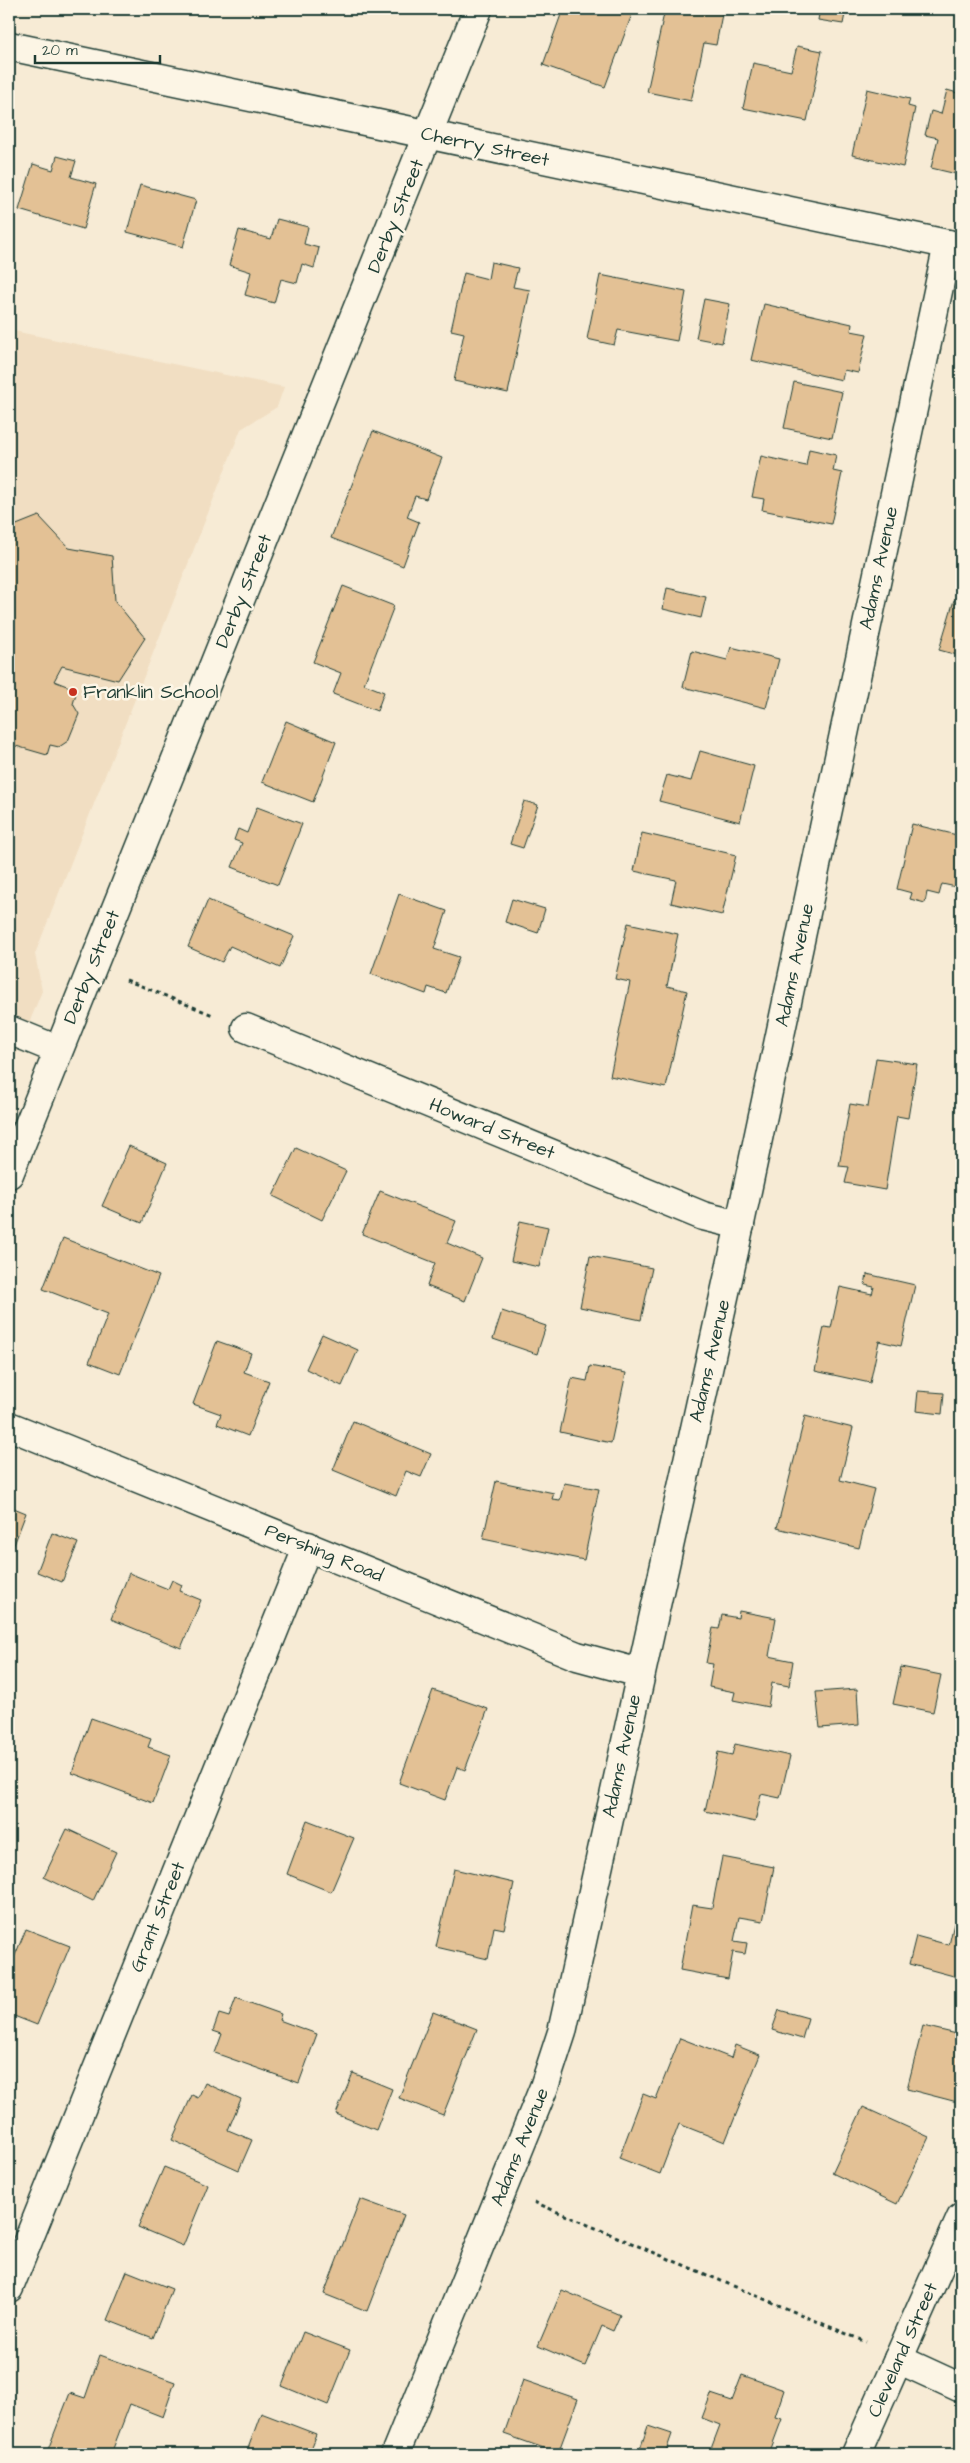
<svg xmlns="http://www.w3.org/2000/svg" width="970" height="2463" viewBox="0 0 970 2463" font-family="'Architects Daughter',sans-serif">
<rect width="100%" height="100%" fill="#f7ebd5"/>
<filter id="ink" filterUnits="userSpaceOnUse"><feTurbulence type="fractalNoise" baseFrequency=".02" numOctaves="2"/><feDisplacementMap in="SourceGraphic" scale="10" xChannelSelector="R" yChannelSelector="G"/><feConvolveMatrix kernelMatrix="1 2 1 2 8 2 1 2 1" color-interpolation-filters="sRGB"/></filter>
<g filter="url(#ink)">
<path fill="#f1dec2" d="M 9,330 L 284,387 L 277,407 L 241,429 L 35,954 L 42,991 L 9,1073 Z"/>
<g fill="#e3c195" stroke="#1f3d34">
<path d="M 563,9 L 634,9 L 605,87 L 543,65 Z"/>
<path d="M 665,9 L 723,9 L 716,45 L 704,43 L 691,101 L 647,92 Z"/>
<path d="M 820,9 L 846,9 L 843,24 L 818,20 Z"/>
<path d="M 797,46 L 822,51 L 807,121 L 743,108 L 753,63 L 791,71 Z"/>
<path d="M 867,89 L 910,99 L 908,106 L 915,108 L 903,167 L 852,155 Z"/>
<path d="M 947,90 L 961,94 L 961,175 L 931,168 L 938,138 L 925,135 L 931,111 L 941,114 Z"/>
<path d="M 57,156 L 76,161 L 71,177 L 96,184 L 83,229 L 19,210 L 33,164 L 53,170 Z"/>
<path d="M 140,185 L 196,200 L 183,247 L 127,232 Z"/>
<path d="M 277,219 L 308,227 L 304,244 L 319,248 L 314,268 L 302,264 L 297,283 L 281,279 L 274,303 L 245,295 L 251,272 L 229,265 L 239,230 L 271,239 Z"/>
<path d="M 491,262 L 518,268 L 513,287 L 530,290 L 508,393 L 454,381 L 464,333 L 451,330 L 464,273 L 488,279 Z"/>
<path d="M 600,275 L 686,292 L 677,341 L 618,330 L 614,345 L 587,339 Z"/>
<path d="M 704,299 L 730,304 L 722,343 L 696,338 Z"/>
<path d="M 764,304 L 852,324 L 851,331 L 867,334 L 858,373 L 844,370 L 842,380 L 751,360 Z"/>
<path d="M 794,382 L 842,392 L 832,438 L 784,428 Z"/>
<path d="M 373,431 L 442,458 L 426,499 L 415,496 L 407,517 L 419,522 L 403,566 L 331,538 Z"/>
<path d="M 809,449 L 836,455 L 833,471 L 842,473 L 831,524 L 762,510 L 764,499 L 752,497 L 761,456 L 806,466 Z"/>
<path d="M 39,516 L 69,548 L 112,556 L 115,601 L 145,638 L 118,680 L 62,666 L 54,681 L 77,690 L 73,704 L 79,714 L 68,741 L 59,747 L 50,745 L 47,755 L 9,744 L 9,528 Z"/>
<path d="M 343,586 L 394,606 L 364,684 L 384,692 L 377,711 L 333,694 L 341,673 L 313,662 Z"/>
<path d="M 667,588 L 706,597 L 701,618 L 663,609 Z"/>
<path d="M 954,600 L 961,603 L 961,656 L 939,650 Z"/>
<path d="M 731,647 L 779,659 L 766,708 L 683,687 L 692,651 L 727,660 Z"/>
<path d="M 286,721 L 336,742 L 313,802 L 262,782 Z"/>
<path d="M 700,751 L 754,766 L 740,822 L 659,801 L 667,775 L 691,781 Z"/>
<path d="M 524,801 L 538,805 L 523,848 L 510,844 Z"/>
<path d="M 257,807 L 302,824 L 278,885 L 232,867 L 242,843 L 234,840 L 238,829 L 247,833 Z"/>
<path d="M 912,824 L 961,836 L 961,888 L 942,884 L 939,895 L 927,892 L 925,903 L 910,899 L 912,893 L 897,889 Z"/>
<path d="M 642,833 L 736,855 L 722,915 L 671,903 L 676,880 L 634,871 Z"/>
<path d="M 399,894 L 447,911 L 434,949 L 459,957 L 446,993 L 428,987 L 426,994 L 371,974 Z"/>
<path d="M 512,899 L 545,909 L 538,933 L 505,922 Z"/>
<path d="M 208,900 L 294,936 L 280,968 L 230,946 L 222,962 L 188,947 Z"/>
<path d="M 628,923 L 678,934 L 667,986 L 687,991 L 666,1088 L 610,1076 L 630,982 L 615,979 Z"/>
<path d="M 876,1058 L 917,1064 L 908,1118 L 897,1116 L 885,1190 L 845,1183 L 849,1167 L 839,1166 L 850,1104 L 868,1107 Z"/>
<path d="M 129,1146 L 167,1163 L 142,1223 L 102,1206 Z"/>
<path d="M 296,1148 L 346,1171 L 322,1220 L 273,1196 Z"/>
<path d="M 380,1191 L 456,1221 L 447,1243 L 482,1258 L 465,1301 L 427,1286 L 435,1263 L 362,1234 Z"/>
<path d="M 520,1221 L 548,1227 L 539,1267 L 511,1261 Z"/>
<path d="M 63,1238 L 159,1276 L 120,1374 L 89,1362 L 108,1314 L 43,1289 Z"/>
<path d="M 590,1256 L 652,1268 L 641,1320 L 580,1307 Z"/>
<path d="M 867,1274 L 915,1285 L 901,1346 L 879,1341 L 870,1383 L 815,1371 L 824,1327 L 831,1328 L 840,1287 L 872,1294 L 874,1287 L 865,1285 Z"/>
<path d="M 502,1311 L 546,1326 L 537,1354 L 493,1339 Z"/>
<path d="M 322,1334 L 358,1350 L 342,1386 L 306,1369 Z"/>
<path d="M 217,1341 L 251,1353 L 244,1372 L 269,1381 L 248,1436 L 217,1424 L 221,1414 L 193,1404 Z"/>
<path d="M 590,1366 L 626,1373 L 611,1443 L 560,1432 L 572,1378 L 587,1381 Z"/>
<path d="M 918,1391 L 944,1393 L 942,1414 L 916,1411 Z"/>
<path d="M 805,1416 L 853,1428 L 840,1480 L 874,1489 L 859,1548 L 777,1528 Z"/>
<path d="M 353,1421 L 431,1454 L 421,1477 L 406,1471 L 396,1496 L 333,1470 Z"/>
<path d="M 496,1481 L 554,1493 L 552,1499 L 560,1500 L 564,1483 L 599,1489 L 584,1560 L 483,1539 Z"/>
<path d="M 9,1506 L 26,1513 L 9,1558 Z"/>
<path d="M 52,1533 L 78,1543 L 62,1582 L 37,1572 Z"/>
<path d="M 129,1573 L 168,1589 L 172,1580 L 182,1585 L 179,1591 L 201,1600 L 181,1648 L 111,1619 Z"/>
<path d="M 739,1611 L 776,1618 L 769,1656 L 793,1661 L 789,1686 L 772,1683 L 768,1707 L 733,1700 L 735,1692 L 709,1687 L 713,1664 L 706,1663 L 713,1628 L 719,1629 L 722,1615 L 738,1618 Z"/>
<path d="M 901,1667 L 941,1675 L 933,1712 L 893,1704 Z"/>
<path d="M 857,1689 L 859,1725 L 820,1728 L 816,1692 Z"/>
<path d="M 433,1690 L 488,1709 L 465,1770 L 457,1767 L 445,1800 L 399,1783 Z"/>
<path d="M 91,1718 L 151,1739 L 148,1747 L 171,1755 L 153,1803 L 72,1773 Z"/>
<path d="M 735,1744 L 790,1756 L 780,1798 L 761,1794 L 755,1822 L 705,1811 L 718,1752 L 732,1755 Z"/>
<path d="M 307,1820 L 354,1838 L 331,1892 L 287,1874 Z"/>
<path d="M 67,1829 L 116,1852 L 93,1901 L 44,1877 Z"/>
<path d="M 722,1857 L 774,1867 L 763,1921 L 739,1917 L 734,1941 L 747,1943 L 745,1954 L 733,1952 L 728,1979 L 680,1970 L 692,1905 L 712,1908 Z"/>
<path d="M 454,1869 L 514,1883 L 504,1929 L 494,1927 L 488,1959 L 436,1947 Z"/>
<path d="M 954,1923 L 961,1924 L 961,1978 L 909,1964 L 916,1936 L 949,1945 Z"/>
<path d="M 26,1929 L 70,1946 L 37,2025 L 9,2014 L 9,1964 L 11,1965 Z"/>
<path d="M 236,1998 L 281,2014 L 279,2020 L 317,2034 L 299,2083 L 215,2053 L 222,2034 L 213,2031 L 219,2014 L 229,2017 Z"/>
<path d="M 779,2010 L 808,2018 L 802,2039 L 772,2030 Z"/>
<path d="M 433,2012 L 477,2029 L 443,2115 L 399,2098 Z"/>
<path d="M 923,2026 L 961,2035 L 961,2103 L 907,2089 Z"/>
<path d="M 680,2038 L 731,2058 L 735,2045 L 760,2055 L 725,2142 L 679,2124 L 660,2174 L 619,2158 L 643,2094 L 656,2099 Z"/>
<path d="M 353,2073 L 392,2089 L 376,2130 L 336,2114 Z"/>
<path d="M 205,2083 L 241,2099 L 228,2130 L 252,2140 L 239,2170 L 172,2140 L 192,2095 L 198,2098 Z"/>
<path d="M 863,2107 L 929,2137 L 897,2204 L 832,2173 Z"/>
<path d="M 164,2167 L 208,2185 L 183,2246 L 138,2227 Z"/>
<path d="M 360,2199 L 404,2215 L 367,2311 L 324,2294 Z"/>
<path d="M 127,2271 L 172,2289 L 153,2338 L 107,2320 Z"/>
<path d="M 562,2290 L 620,2315 L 613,2331 L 602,2326 L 585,2366 L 538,2346 Z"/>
<path d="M 303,2332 L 350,2350 L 328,2405 L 282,2386 Z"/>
<path d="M 100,2355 L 175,2382 L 163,2417 L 130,2404 L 111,2454 L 54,2454 L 47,2452 L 70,2393 L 85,2398 Z"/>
<path d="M 742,2375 L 784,2390 L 775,2417 L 782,2419 L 769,2454 L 709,2454 L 720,2425 L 702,2418 L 711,2394 L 732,2401 Z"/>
<path d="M 523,2380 L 578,2399 L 558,2453 L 504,2434 Z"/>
<path d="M 261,2413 L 316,2434 L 308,2454 L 246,2454 Z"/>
<path d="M 648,2426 L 672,2434 L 665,2454 L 656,2454 L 640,2449 Z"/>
</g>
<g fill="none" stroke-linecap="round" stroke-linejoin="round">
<defs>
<g id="minor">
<path d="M 9,46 L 961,247"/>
<path d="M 246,1028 L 703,1216 L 740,1225"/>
<path d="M 9,1030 L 58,1050"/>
<path d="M 9,1174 L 478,9"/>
<path d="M 9,1426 L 577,1656 L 640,1673"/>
<path d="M 9,2288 L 308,1546"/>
<path d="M 898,2359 L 961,2388"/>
<path d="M 395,2454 L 544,2087 L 562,2032 L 735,1247 L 948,244"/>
<path d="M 856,2454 L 961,2218"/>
</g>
</defs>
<use href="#minor" stroke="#1f3d34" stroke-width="31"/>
<g stroke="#1f3d34" stroke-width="3" stroke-dasharray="4 4" stroke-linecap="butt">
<path d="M 126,980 L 213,1015"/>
<path d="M 534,2202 L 866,2342"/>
</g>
<use href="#minor" stroke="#fcf5e5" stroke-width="28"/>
</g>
</g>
<circle fill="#c8321e" stroke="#fcf5e5" stroke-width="2" cx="73" cy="692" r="5"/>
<g text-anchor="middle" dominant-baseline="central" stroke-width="5" stroke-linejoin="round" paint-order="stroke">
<g font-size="19" fill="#1f3d34" stroke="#fcf5e5">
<text transform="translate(485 147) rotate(12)">Cherry Street</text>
<text transform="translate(396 216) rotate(-68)">Derby Street</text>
<text transform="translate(879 568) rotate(-78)">Adams Avenue</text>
<text transform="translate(244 591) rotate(-68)">Derby Street</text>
<text transform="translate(795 965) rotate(-78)">Adams Avenue</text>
<text transform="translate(92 967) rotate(-68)">Derby Street</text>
<text transform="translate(492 1129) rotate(22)">Howard Street</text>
<text transform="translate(710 1361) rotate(-77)">Adams Avenue</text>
<text transform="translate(324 1553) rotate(22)">Pershing Road</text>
<text transform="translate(622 1756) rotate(-78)">Adams Avenue</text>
<text transform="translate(158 1917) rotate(-68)">Grant Street</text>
<text transform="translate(520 2147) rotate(-68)">Adams Avenue</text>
<text transform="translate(903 2350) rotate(-66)">Cleveland Street</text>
</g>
<g font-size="19" fill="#1f3d34" stroke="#fcf5e5" text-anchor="start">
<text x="83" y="692">Franklin School</text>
</g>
</g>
<rect width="970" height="2463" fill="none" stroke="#fcf5e5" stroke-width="30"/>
<rect x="15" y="15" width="940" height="2433" fill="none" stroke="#1f3d34" stroke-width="2" filter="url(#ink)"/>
<path d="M35 55v8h125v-8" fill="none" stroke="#1f3d34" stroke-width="2.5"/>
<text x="42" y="55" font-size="15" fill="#1f3d34" stroke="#fcf5e5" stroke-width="4" paint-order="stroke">20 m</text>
</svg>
